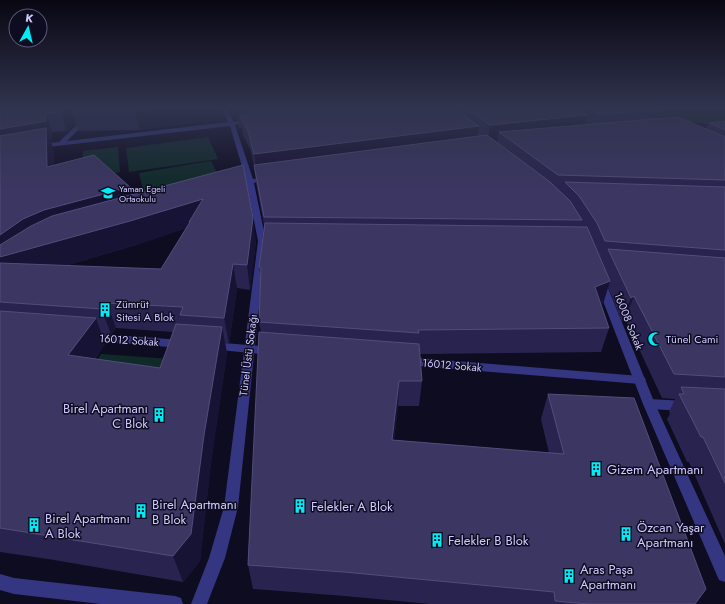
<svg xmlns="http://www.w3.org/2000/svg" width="725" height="604" viewBox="0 0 725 604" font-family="Jost,sans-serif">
<rect width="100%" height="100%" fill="#0e0c20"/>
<g fill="#0f2a28">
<path d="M 640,107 L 713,107 L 725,108 L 725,127 L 669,119 Z"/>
<path d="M 208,137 L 218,159 L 129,172 L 126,148 Z"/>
<path d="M 118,147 L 120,172 L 83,178 L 83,151 Z"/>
<path d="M 211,161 L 222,182 L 144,195 L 139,173 Z"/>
<path d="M 101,354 L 172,359 L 161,390 L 86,378 Z"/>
</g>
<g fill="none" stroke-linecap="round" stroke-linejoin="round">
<g fill="#353681" fill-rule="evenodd">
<path d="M 90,333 L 181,340 L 185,341 L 186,344 L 185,347 L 181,348 L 86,340 L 85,337 L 86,334 Z"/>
<path d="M 213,342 L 271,347 L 275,348 L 277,351 L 275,354 L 271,355 L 209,349 L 208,346 L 209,343 Z"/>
<path d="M 407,357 L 640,376 L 644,377 L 646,380 L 644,383 L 640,384 L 407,365 L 403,364 L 401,361 L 403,358 Z"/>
<path d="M 649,399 L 685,401 L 689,403 L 691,406 L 689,409 L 685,411 L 649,409 L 645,407 L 643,404 L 645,401 Z"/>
</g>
<g fill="#353681" fill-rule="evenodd">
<path d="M 95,107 L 101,107 L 67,141 L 228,122 L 220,107 L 226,107 L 234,122 L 238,121 L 241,123 L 235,125 L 253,179 L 268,176 L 272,178 L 254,183 L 266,241 L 238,507 L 225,558 L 207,604 L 191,604 L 209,558 L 224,507 L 258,241 L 247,185 L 235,187 L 231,185 L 246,180 L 230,126 L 39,148 L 36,146 L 39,144 L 59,142 Z"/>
<path d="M 601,280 L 606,283 L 655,404 L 725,556 L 725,582 L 719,580 L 643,404 L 596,283 Z"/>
<path d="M 0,574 L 14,578 L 175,596 L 181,598 L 183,604 L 101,604 L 14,594 L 0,590 Z"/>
</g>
</g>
<g fill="#29244f" fill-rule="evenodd">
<path d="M 0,107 L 222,107 L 224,119 L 140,130 L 78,131 L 76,123 L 67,131 L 52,132 L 52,140 L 50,140 L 53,147 L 54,166 L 256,241 L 250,290 L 237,288 L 229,344 L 225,343 L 227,353 L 211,462 L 200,561 L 183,582 L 48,559 L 0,552 ZM 186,228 L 161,269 L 65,266 L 136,245 ZM 116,328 L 173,332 L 160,368 L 95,359 L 105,344 L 102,334 L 111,335 Z"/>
<path d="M 228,107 L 659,107 L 665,110 L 662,118 L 706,129 L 709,123 L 725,121 L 725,544 L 689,462 L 687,462 L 667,419 L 670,414 L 669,412 L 675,399 L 662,398 L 625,319 L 622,322 L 608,287 L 603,304 L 601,305 L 609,328 L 601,352 L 420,354 L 422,381 L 419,406 L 398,406 L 394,440 L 549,453 L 541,419 L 548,394 L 695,604 L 430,604 L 345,596 L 253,589 L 248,565 L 261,332 L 259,322 L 261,279 L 259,267 L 264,225 L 256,183 L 254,165 L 251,151 L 243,135 L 242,127 L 239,128 L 238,120 L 236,120 Z"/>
</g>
<g fill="#171334">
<path d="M 67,107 L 93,107 L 72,112 L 76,123 L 67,131 L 61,112 Z"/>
<path d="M 168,107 L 222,107 L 224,119 L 140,130 L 135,111 Z"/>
<path d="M 234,107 L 331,107 L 250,108 L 236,107 L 238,120 L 236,120 Z"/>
<path d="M 46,113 L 52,132 L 52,140 L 50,140 L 53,147 L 55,189 L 0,151 L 0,129 Z"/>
<path d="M 587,115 L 582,135 L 499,132 L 497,143 L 487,144 L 490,125 Z"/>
<path d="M 479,126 L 476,146 L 257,175 L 254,154 Z"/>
<path d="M 130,187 L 136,209 L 203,199 L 190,222 L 189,222 L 190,227 L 136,245 L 0,285 L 0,235 L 23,219 L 44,210 Z"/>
<path d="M 253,218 L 256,241 L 250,290 L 247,265 Z"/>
<path d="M 233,264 L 237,288 L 229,344 L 224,318 Z"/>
<path d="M 610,281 L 603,304 L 587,310 L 595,287 Z"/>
<path d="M 634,296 L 625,319 L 622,322 L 631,298 Z"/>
<path d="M 107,303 L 116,328 L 111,335 L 102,309 Z"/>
<path d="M 96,318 L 105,344 L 79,381 L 68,355 Z"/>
<path d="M 222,327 L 227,353 L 211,462 L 200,561 L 183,582 L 173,556 L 204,435 Z"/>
<path d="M 399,381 L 398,406 L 391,465 L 392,440 Z"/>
</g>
<g fill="#3b3662" stroke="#524d7b">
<path d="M 0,107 L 67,107 L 61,112 L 46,113 L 46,121 L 0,129 Z"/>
<path d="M 78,107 L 168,107 L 135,111 L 72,112 Z"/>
<path d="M 236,107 L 452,107 L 479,126 L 254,154 L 248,131 L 240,116 L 251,114 L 250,108 L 237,109 Z"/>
<path d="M 464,107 L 572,107 L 587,115 L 490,125 Z"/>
<path d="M 585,107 L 659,107 L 665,110 L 598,114 Z"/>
<path d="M 678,117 L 725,137 L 725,180 L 558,175 L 499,132 Z"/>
<path d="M 725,121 L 725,130 L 709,123 Z"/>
<path d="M 46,128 L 47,167 L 94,155 L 130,187 L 44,210 L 23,219 L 0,235 L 0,136 Z"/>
<path d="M 487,135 L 550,182 L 570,201 L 582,220 L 264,217 L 254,165 Z"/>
<path d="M 243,165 L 253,218 L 247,265 L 233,264 L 224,318 L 180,315 L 183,307 L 107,303 L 102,309 L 0,302 L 0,263 L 161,269 L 190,222 L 189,222 L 203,199 L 130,221 L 0,257 L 0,245 L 31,226 L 52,216 Z"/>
<path d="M 565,182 L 725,187 L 725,250 L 605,241 L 597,223 L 579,196 Z"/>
<path d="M 265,223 L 587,227 L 610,281 L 595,287 L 609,328 L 418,330 L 419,333 L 259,322 L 261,268 L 259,267 Z"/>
<path d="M 608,249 L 725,258 L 725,377 L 674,374 L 634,296 L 631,298 Z"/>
<path d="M 0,311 L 96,318 L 68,355 L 160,368 L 176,324 L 222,327 L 204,435 L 191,534 L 173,556 L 31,533 L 0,528 Z"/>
<path d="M 259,332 L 419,344 L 422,381 L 399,381 L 392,440 L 564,454 L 548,394 L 634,398 L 706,589 L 695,604 L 589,604 L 555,601 L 554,592 L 344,572 L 248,565 Z"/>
<path d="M 681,387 L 725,389 L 725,483 L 703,437 L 701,437 L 679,394 L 684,394 Z"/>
</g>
<linearGradient id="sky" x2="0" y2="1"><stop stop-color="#080712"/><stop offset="0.56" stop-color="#30344e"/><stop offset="1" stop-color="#30344e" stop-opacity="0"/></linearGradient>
<rect width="725" height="191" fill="url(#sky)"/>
<defs>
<symbol id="school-bare" viewBox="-9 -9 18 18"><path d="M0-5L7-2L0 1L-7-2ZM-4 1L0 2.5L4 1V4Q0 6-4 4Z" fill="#00ecf6" stroke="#0e0c20" stroke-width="2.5" paint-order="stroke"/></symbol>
<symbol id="building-bare" viewBox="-9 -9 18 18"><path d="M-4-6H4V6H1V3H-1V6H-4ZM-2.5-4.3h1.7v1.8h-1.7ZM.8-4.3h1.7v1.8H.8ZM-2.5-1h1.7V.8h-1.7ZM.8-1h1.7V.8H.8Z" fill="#00ecf6" stroke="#0e0c20" stroke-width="2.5" paint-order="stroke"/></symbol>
<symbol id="mosque-bare" viewBox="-9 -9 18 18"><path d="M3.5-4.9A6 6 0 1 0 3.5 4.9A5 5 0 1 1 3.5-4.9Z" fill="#00ecf6" stroke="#0e0c20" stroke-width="2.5" paint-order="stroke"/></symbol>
</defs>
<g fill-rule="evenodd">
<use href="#school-bare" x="98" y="183" width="20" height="20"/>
<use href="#building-bare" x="95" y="300" width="20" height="20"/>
<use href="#mosque-bare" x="645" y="329" width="20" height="20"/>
<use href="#building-bare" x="149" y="405" width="20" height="20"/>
<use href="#building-bare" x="586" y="459" width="20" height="20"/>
<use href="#building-bare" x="290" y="496" width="20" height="20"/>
<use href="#building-bare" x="131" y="501" width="20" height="20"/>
<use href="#building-bare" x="24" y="515" width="20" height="20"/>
<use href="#building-bare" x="616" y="524" width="20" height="20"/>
<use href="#building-bare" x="427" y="530" width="20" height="20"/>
<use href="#building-bare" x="559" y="566" width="20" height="20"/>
</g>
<g text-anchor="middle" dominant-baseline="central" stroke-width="3" stroke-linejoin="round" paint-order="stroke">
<g font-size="9" fill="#cecbff" stroke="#0e0c20" text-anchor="start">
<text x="119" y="188">Yaman Egeli<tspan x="119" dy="10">Ortaokulu</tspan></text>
</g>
<g font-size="11" fill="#cecbff" stroke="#0e0c20" text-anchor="start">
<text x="116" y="304">Zümrüt<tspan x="116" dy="13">Sitesi A Blok</tspan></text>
<text x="666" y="339">Tünel Cami</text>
</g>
<g font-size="11" fill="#cecbff" stroke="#0e0c20">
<text transform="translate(629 321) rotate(68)">16008 Sokak</text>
<text transform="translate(129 340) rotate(4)">16012 Sokak</text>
<text transform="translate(248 355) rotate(-83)">Tünel Üstü Sokağı</text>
<text transform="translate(452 365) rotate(5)">16012 Sokak</text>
</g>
<g font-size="13" fill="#cecbff" stroke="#0e0c20" text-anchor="start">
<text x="148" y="408" text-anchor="end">Birel Apartmanı<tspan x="148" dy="15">C Blok</tspan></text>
<text x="607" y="469">Gizem Apartmanı</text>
<text x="152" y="504">Birel Apartmanı<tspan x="152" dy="15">B Blok</tspan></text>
<text x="311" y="506">Felekler A Blok</text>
<text x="45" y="518">Birel Apartmanı<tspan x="45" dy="15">A Blok</tspan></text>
<text x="637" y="527">Özcan Yaşar<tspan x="637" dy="15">Apartmanı</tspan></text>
<text x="448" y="540">Felekler B Blok</text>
<text x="580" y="569">Aras Paşa<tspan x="580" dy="15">Apartmanı</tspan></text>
</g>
</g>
<g transform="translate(28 28) rotate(8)"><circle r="19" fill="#0e0c20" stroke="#5b5879"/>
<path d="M0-3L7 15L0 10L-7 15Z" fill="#00ecf6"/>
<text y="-6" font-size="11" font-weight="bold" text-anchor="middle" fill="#cecbff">K</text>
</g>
</svg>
